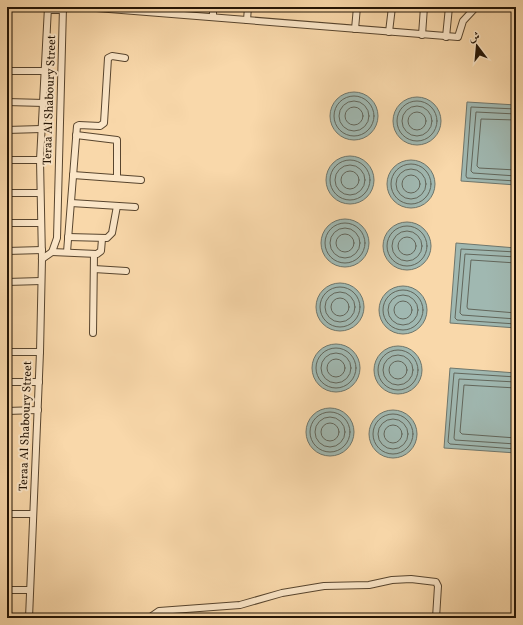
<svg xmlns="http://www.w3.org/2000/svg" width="523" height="625" viewBox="0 0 523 625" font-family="Vollkorn,Amiri,serif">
<rect width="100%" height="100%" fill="#f9d8aa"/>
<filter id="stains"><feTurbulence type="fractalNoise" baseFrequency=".005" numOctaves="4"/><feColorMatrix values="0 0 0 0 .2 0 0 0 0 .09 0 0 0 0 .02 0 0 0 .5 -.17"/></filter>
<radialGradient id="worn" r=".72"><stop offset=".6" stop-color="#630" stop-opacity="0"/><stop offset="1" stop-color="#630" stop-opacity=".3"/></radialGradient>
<g fill="#a0b8b1" stroke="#6e766c">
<circle cx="354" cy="116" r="24"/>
<circle cx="417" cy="121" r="24"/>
<path d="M 467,102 L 516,105 L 516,185 L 461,181 Z"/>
<circle cx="350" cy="180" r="24"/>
<circle cx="411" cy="184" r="24"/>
<circle cx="345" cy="243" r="24"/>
<circle cx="407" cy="246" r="24"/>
<path d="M 456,243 L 516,248 L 516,328 L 450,323 Z"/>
<circle cx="340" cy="307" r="24"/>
<circle cx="403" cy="310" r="24"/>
<circle cx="336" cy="368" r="24"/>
<circle cx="398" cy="370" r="24"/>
<path d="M 450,368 L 516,373 L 516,453 L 444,448 Z"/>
<circle cx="330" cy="432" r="24"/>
<circle cx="393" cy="434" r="24"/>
</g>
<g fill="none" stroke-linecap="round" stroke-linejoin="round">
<g stroke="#62665b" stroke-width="1">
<circle cx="354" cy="116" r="20"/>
<circle cx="417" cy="121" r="20"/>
<circle cx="354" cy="116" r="15"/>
<circle cx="417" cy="121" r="15"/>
<circle cx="354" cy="116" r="9"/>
<path d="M 516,109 L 471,107 L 466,176 L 467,178 L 516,181"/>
<circle cx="417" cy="121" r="9"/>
<path d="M 516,114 L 476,112 L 471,171 L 473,173 L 516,176"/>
<path d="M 516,120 L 481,119 L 477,166 L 479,168 L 516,170"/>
<circle cx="350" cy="180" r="20"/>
<circle cx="411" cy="184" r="20"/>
<circle cx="350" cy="180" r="15"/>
<circle cx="411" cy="184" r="15"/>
<circle cx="350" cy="180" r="9"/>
<circle cx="411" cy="184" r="9"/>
<circle cx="345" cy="243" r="20"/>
<circle cx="407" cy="246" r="20"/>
<circle cx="345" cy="243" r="15"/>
<circle cx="407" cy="246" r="15"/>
<circle cx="345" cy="243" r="9"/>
<circle cx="407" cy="246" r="9"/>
<path d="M 516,252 L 461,249 L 455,318 L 457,320 L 516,324"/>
<path d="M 516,257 L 465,254 L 460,313 L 462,315 L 516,319"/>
<path d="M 516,263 L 471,260 L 467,307 L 468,309 L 516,313"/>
<circle cx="340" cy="307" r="20"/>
<circle cx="403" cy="310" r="20"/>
<circle cx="340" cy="307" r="15"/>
<circle cx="403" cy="310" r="15"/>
<circle cx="340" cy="307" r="9"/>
<circle cx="403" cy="310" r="9"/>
<circle cx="336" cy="368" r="20"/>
<circle cx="398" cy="370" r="20"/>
<circle cx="336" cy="368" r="15"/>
<circle cx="398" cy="370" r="15"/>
<circle cx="336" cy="368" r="9"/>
<circle cx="398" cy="370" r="9"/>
<path d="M 516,377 L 454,373 L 448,442 L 450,444 L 516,449"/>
<path d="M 516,382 L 459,379 L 454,438 L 455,440 L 516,444"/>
<path d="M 516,388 L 464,385 L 460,432 L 462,434 L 516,438"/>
<circle cx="330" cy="432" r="20"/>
<circle cx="393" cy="434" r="20"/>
<circle cx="330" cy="432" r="15"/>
<circle cx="393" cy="434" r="15"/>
<circle cx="330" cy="432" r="9"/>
<circle cx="393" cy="434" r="9"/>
</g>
<defs>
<g id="street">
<path d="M 84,7 L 458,37 L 463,21 L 476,7"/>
<path d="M 48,10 L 63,10"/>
<path d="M 213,17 L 213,7"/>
<path d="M 247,20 L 248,7"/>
<path d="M 355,29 L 357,7"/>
<path d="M 389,32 L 392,7"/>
<path d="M 422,35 L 424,7"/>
<path d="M 446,37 L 449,7"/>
<path d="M 7,71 L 45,71"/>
<path d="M 7,102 L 44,103"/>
<path d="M 7,130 L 41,129"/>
<path d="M 76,135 L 117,140 L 117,178"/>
<path d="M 7,160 L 40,160"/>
<path d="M 73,175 L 141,180"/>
<path d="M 7,193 L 40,193"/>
<path d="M 71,203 L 135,207"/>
<path d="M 7,223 L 41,223"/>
<path d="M 68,237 L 107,238 L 112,233 L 117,206"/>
<path d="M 7,251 L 42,250"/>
<path d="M 52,252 L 97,254 L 101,251 L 102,239"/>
<path d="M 67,252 L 77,126 L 79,125 L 100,126 L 104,123 L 108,58 L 112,56 L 125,58"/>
<path d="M 42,259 L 52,252 L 57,238 L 63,7"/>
<path d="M 94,269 L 126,271"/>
<path d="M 7,282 L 41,281"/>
<path d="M 93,333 L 94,254"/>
<path d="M 7,352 L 40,352"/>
<path d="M 7,382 L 39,382"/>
<path d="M 7,411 L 38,410"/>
<path d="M 7,514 L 33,514"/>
<path d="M 7,590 L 30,590"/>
<path d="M 29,618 L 40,352 L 42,259 L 40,160 L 48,7"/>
<path d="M 149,618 L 159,611 L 240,605 L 282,593 L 324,586 L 369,585 L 392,580 L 411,579 L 436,582 L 438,586 L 436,618"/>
</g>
</defs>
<use href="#street" stroke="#58452e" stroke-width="8"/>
<use href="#street" stroke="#fbe6c8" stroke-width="6"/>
</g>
<g text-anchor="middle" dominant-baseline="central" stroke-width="4" stroke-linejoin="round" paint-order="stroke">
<g font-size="12" fill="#231405" stroke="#fbe6c8">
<text transform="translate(50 100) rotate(-88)">Teraa Al Shaboury Street</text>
<text transform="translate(26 426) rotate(-88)">Teraa Al Shaboury Street</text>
</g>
</g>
<rect width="523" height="625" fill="none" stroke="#f9d8aa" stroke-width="24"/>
<rect x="8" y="8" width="507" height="609" fill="none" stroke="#231405" stroke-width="2"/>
<rect x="12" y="12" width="499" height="601" fill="none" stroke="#231405"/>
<g transform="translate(477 46) rotate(344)" stroke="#fbe6c8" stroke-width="3" paint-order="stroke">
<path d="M0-3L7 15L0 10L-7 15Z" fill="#231405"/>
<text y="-6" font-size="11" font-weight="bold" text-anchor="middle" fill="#231405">ش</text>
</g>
<rect width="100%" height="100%" filter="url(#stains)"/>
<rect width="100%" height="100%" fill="url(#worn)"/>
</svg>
